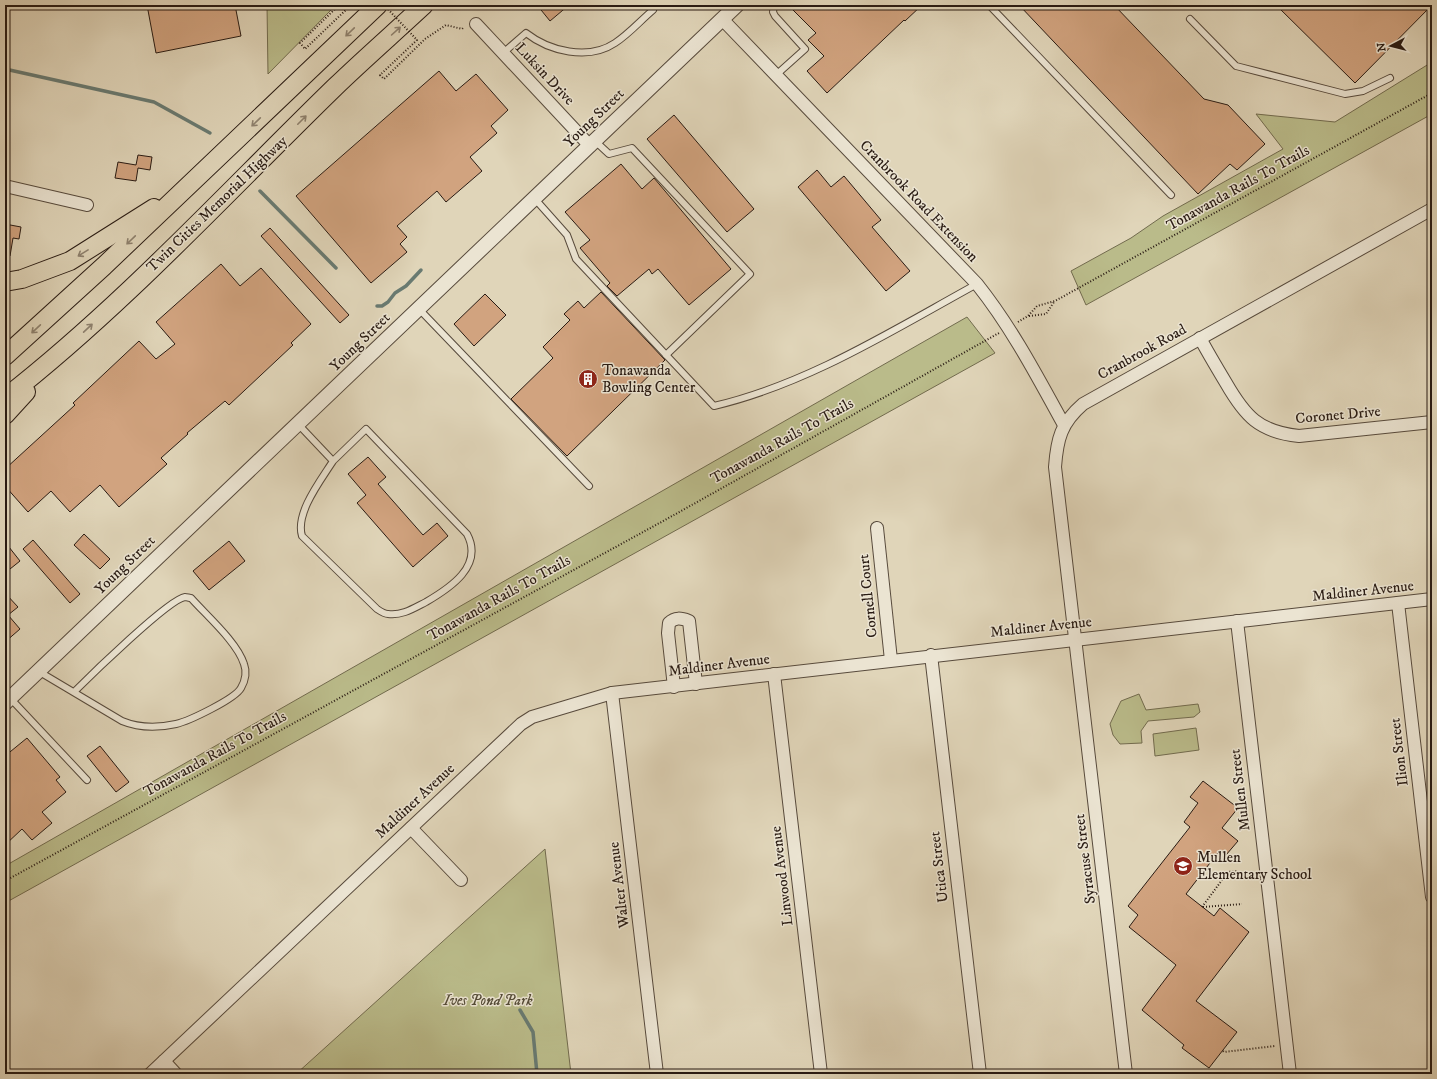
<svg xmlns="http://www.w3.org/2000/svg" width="1437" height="1079" viewBox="0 0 1437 1079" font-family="'IM FELL DW Pica',serif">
<rect width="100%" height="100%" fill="#e0d5b9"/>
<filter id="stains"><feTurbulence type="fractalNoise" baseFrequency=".005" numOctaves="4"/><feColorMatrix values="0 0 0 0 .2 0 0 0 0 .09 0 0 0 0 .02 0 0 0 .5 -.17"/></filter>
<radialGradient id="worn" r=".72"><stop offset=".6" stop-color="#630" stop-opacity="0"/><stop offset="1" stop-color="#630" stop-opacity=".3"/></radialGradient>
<g fill="#babb8a" stroke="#726b4e">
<path d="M 267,5 L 330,5 L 332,9 L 268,74 Z"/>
<path d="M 1432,62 L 1432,114 L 1086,305 L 1071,271 L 1131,238 L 1163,216 L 1283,149 L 1256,114 L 1335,122 Z"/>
<path d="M 967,317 L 995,353 L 5,903 L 5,866 Z"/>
<path d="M 1139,694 L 1146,710 L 1198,704 L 1200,712 L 1194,717 L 1148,721 L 1141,731 L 1142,743 L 1120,744 L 1113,735 L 1110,724 L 1121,701 Z"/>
<path d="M 1196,728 L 1199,750 L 1155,756 L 1153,734 Z"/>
<path d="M 545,849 L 571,1074 L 296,1074 Z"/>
</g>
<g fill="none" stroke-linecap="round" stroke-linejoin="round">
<g stroke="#697a71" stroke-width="3.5">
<path d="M 5,69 L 154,102 L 210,133"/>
<path d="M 260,191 L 336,268"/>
<path d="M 377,306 L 382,306 L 388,302 L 395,293 L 406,286 L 421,270"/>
<path d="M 520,1010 L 533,1032 L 537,1074"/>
</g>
</g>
<g fill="#d1a37f" stroke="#291b13">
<path d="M 147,5 L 235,5 L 241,36 L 156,53 Z"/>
<path d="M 537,5 L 569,5 L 550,21 Z"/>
<path d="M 788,5 L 922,5 L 905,21 L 904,20 L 827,93 L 807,71 L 824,56 L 808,40 L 816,33 Z"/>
<path d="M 1019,5 L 1114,5 L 1204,99 L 1228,105 L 1265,144 L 1237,170 L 1230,164 L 1198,194 Z"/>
<path d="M 1276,5 L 1432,5 L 1355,83 Z"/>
<path d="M 439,71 L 456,91 L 476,74 L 508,110 L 491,126 L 497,133 L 470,157 L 482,171 L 446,202 L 437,191 L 397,226 L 407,237 L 400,244 L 407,252 L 371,283 L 296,196 Z"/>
<path d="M 674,115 L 754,209 L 727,232 L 647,139 Z"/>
<path d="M 138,155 L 152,157 L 150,170 L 138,168 L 136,181 L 115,178 L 118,162 L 136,165 Z"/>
<path d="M 621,164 L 642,189 L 654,178 L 731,269 L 689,305 L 658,269 L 652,274 L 649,269 L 617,296 L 607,286 L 610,283 L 580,248 L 590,240 L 565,212 Z"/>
<path d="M 817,170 L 831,187 L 844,176 L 881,220 L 872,227 L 910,271 L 886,291 L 798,187 Z"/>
<path d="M 5,224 L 21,227 L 19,239 L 13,238 L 10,256 L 5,255 Z"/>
<path d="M 270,228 L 349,315 L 340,323 L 261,236 Z"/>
<path d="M 221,264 L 240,286 L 261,268 L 311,324 L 291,343 L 293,345 L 229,405 L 225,401 L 187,433 L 188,434 L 161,458 L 167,464 L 119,507 L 100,485 L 70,512 L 51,491 L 28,512 L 5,486 L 5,469 L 75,405 L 73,403 L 139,341 L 156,359 L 175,344 L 156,322 Z"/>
<path d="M 601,292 L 665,360 L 567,456 L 511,399 L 553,358 L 543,347 L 570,320 L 564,314 L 578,301 L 584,308 Z"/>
<path d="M 485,294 L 506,315 L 474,346 L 454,324 Z"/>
<path d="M 368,457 L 386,477 L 378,484 L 423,535 L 437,523 L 448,536 L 413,567 L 357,503 L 366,495 L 348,474 Z"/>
<path d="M 84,534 L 110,559 L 100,569 L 74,545 Z"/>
<path d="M 33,540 L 80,594 L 70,603 L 23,549 Z"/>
<path d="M 229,541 L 245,561 L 209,590 L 193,571 Z"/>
<path d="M 5,542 L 20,561 L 5,573 Z"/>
<path d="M 5,593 L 18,607 L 8,615 L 20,629 L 5,642 Z"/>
<path d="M 27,738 L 60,777 L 56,780 L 66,792 L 42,812 L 52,823 L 32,840 L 22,829 L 5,845 L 5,756 Z"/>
<path d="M 100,746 L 129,782 L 116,792 L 87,756 Z"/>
<path d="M 1203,781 L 1238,808 L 1222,828 L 1238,841 L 1226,855 L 1220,850 L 1186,894 L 1214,916 L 1220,908 L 1249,932 L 1196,1001 L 1237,1032 L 1209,1068 L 1182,1048 L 1184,1045 L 1142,1010 L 1176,965 L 1129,927 L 1138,915 L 1128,906 L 1190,827 L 1184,822 L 1198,803 L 1190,797 Z"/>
</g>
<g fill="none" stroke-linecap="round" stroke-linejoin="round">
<defs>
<g id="service">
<path d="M 774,5 L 773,12 L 775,16 L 805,49 L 776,75"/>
<path d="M 989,5 L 1171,195"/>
<path d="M 1190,19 L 1236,66 L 1345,94 L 1363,91 L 1390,78"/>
<path d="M 503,53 L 526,33 C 549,51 588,61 615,43 C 629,34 640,21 653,10"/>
<path d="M 595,141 L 609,154 L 632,148 L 750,274 L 666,355"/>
<path d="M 535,199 L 567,235 L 576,259 L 714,406 C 808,384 893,330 977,284"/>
<path d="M 419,309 L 589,486"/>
<path d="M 298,424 L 333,461 L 366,429 L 467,534 C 484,566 450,588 426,602 C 414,608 402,616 388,614 C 385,614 380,611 377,609 L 302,536 C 295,513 321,480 333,461"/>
<path d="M 38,671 L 122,721 C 139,728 158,728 176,724 C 189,721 235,699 241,688 C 245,681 247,672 244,664 C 237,642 207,616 191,598 C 189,598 187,597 185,597 C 169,599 90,676 74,692"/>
<path d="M 10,698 L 87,780"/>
</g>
<g id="minor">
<path d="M 723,20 L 977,284 C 1012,328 1037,376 1064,425"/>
<path d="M 476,24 L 590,146"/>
<path d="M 5,186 L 87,205"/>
<path d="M 1200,338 C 1208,353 1217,368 1226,383 C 1245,416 1259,432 1299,436 L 1432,422"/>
<path d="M 877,528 L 891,660"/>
<path d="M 1398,603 L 1432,897"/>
<path d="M 1237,621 L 1290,1074"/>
<path d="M 931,655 L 980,1074"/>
<path d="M 774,674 L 821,1074"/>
<path d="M 674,687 L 668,633 L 669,623 C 675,617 681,618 689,621 L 696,684"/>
<path d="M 612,693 L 657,1074"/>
<path d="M 411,828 L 461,880"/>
<path d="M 164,1061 L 176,1074"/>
<path d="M 150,1074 L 521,724 L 532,717 L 612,693 L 1432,599"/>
<path d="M 1126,1074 L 1055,467 C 1057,439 1061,423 1083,404 L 1432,209"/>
</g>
<path id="tertiary" d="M 5,703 L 737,5"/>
<g id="primary">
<path d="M 5,282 L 22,279 L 70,261 L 154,208"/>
<path d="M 5,356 L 104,266 L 378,5"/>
<path d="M 5,398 C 124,305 227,192 335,87 C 364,59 395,32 424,5"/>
<path d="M 5,415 L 26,392"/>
</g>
</defs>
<use href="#service" stroke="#574a3c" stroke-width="8"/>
<use href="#minor" stroke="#574a3c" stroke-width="14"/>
<use href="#tertiary" stroke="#574a3c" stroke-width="16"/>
<use href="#primary" stroke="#291b13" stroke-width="20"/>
<g stroke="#291b13" stroke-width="2" stroke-dasharray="1 2" stroke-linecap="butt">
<path d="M 333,5 L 336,8 L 300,43 L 305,49 L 351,5"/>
<path d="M 425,39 L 446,25 L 462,29 L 464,27"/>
<path d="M 1029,316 L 1046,314 L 1054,302"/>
<path d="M 1018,322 L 1028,316 L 1037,306 L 1055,301 L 1432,93"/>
<path d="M 5,881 L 665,520 L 999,333"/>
<path d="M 1202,907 L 1228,872 L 1238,871"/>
<path d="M 1203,907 L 1242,904"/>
<path d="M 1223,1051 L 1224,1052 L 1275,1046"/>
</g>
<use href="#service" stroke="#ebe4d2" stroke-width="6"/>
<use href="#minor" stroke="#ebe4d2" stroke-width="12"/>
<use href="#tertiary" stroke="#ebe4d2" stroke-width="14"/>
<use href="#primary" stroke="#e0d5b9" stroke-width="18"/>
<path stroke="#291b13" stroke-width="2" stroke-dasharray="1 2" stroke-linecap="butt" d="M 384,5 L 417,40 L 380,75 L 384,79 L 425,39"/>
</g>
<defs><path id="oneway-shaft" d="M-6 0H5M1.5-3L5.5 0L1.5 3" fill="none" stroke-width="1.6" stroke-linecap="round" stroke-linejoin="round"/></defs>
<g stroke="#8e816e">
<use href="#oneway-shaft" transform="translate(396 31) rotate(-42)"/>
<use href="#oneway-shaft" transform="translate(350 32) rotate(136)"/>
<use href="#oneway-shaft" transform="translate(302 120) rotate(-45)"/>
<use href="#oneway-shaft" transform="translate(256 122) rotate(136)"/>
<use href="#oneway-shaft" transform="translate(131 240) rotate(136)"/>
<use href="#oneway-shaft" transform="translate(83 253) rotate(148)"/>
<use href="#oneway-shaft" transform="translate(88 328) rotate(-43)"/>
<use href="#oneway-shaft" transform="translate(36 329) rotate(137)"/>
</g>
<defs>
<symbol id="building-disc" viewBox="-11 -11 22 22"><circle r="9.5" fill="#8f2418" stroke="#ebe4d2"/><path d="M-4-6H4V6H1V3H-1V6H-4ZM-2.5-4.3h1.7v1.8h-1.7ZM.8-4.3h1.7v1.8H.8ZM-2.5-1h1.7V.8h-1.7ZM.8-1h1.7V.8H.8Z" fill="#fff"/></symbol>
<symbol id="school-disc" viewBox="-11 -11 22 22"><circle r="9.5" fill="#8f2418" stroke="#ebe4d2"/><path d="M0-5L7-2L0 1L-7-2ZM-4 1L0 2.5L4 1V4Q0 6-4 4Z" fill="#fff"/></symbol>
</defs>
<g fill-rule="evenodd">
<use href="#building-disc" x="577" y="368" width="22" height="22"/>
<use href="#school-disc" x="1172" y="855" width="22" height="22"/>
</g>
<g text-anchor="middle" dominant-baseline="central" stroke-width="3" stroke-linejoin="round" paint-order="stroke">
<g font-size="15" fill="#291b13" stroke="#ebe4d2">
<text transform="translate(545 74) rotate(47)">Luksin Drive</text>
<text transform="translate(594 118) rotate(-44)">Young Street</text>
<text transform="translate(1238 188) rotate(-29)">Tonawanda Rails To Trails</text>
<text transform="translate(919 201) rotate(46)">Cranbrook Road Extension</text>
<text transform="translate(217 204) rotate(-44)">Twin Cities Memorial Highway</text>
<text transform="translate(360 342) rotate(-44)">Young Street</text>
<text transform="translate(1142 352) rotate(-29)">Cranbrook Road</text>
<text transform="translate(1338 415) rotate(-5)">Coronet Drive</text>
<text transform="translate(782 441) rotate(-29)">Tonawanda Rails To Trails</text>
<text transform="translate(125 565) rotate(-44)">Young Street</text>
<text transform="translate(1363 591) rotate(-6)">Maldiner Avenue</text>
<text transform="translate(868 596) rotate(-96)">Cornell Court</text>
<text transform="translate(499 598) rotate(-29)">Tonawanda Rails To Trails</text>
<text transform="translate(1041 627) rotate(-6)">Maldiner Avenue</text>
<text transform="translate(719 665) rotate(-7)">Maldiner Avenue</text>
<text transform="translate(1399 752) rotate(-97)">Ilion Street</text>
<text transform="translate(215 754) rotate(-29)">Tonawanda Rails To Trails</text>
<text transform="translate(1240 790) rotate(-97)">Mullen Street</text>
<text transform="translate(415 801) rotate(-43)">Maldiner Avenue</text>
<text transform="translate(1085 859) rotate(-97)">Syracuse Street</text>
<text transform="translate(939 867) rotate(-97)">Utica Street</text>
<text transform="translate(782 876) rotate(-97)">Linwood Avenue</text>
<text transform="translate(619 885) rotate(-97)">Walter Avenue</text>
</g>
<g font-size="15" fill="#291b13" stroke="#ebe4d2" text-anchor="start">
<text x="602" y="370">Tonawanda<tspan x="602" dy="17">Bowling Center</tspan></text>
<text x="1197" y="857">Mullen<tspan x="1197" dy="17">Elementary School</tspan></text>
</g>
<g font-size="15" font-style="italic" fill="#544b37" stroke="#ebe4d2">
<text x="488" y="1000">Ives Pond Park</text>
</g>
</g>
<rect width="1437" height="1079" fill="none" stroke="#e0d5b9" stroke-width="20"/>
<rect x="6" y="6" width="1425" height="1067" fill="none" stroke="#291b13" stroke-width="2"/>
<rect x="10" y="10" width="1417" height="1059" fill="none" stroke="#291b13"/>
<g transform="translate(1391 46) rotate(263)" stroke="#ebe4d2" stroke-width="3" paint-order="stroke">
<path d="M0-3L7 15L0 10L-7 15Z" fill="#291b13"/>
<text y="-6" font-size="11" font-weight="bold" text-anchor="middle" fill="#291b13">N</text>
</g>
<rect width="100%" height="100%" filter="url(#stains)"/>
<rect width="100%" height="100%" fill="url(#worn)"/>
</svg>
